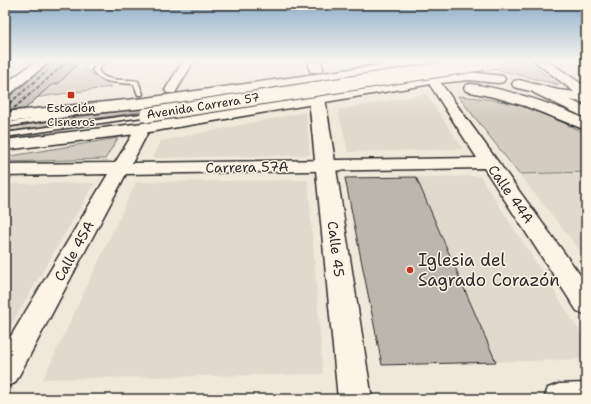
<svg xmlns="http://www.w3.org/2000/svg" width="591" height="404" viewBox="0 0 591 404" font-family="'Shantell Sans',sans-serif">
<rect width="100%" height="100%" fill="#efe9da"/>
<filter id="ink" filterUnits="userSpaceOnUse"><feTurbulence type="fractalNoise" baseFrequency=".025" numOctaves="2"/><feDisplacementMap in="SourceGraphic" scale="8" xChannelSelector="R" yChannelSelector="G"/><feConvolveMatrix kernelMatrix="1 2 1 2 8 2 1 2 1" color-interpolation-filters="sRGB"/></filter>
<g filter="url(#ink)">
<g fill="#e0dacc">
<path d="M 426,94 L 463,149 L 348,152 L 338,110 Z"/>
<path d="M 306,112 L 310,155 L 153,158 L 161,141 Z"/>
<path d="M 586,172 L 586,258 L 519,174 Z"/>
<path d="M 480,176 L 586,341 L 586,359 L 496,362 L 416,177 Z"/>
<path d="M 308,180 L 323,374 L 43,379 L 136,182 Z"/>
<path d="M 95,183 L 5,335 L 5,188 L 8,184 Z"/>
</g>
<g fill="#d2cdc0" stroke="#7e7c76">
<path d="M 49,61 L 91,61 L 84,68 L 111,87 L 5,102 L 5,96 Z"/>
<path d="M 474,61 L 527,61 L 559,85 L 495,69 Z"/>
<path d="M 458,96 C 480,98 501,100 522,106 C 544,113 564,123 584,133 L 586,135 L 586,172 L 519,174 Z"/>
<path d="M 146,107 L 146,111 L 5,132 L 5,128 Z"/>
<path d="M 118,138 L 105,159 L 5,162 L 5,157 Z"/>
</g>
<g fill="#bcb7ac" stroke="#2b2b2b">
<path d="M 49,64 L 78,64 L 59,83 L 50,86 L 25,109 L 5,110 L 5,97 L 11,95 Z"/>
<path d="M 416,177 L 496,362 L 382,365 L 345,178 Z"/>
</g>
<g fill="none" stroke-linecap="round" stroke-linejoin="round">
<defs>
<g id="lane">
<path d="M 101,61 L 106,61 L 98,70 C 106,84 125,78 138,81 L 143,94 L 142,95 L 138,95 L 134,84 C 118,82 102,85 92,70 Z"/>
<path d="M 71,113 L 73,114 L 73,116 L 5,127 L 5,123 Z"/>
<path d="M 147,113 L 149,114 L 149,116 L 5,137 L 5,133 Z"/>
</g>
<g id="street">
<path d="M 183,61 L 194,61 L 175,93 L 167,93 L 165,90 Z"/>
<path d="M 436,81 L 440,82 L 586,283 L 586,315 L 577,311 L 484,168 L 126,174 L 15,383 L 5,387 L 5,346 L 108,174 L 5,176 L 5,164 L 115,163 L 138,125 L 143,124 L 148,125 L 150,128 L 132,163 L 477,158 L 430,85 L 432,82 Z"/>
<path d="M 586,383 L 586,399 L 544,399 L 548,388 L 559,384 Z"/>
</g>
<g id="secondary">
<path d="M 36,61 L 50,61 L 10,94 L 5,95 L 5,84 Z"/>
<path d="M 309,61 L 321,61 L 323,69 L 321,72 L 311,72 L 309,69 Z"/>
<path d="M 534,61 L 548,61 L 586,87 L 586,98 L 581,97 Z"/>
<path d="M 539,86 L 586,107 L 586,118 L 534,93 L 532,90 L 534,87 Z"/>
<path d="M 317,93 L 322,95 L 325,98 L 372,399 L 338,399 L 309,98 L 312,95 Z"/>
</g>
<g id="primary">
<path d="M 407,61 L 437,61 L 436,64 L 431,65 L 146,108 L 5,122 L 5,112 L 146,98 Z"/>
<path d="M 469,72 L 503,76 L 505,79 L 503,82 L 498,83 L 469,80 L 431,84 L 143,133 L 5,150 L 5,140 L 143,123 L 431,76 Z"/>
<path d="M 519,80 L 558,90 L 586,93 L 586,103 L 558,98 L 514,87 L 512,84 L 514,81 Z"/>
<path d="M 471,84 C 511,90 549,103 586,119 L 586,130 L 525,106 L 498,98 L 466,91 L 464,88 L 466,85 Z"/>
</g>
</defs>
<use href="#lane" stroke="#2b2b2b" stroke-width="3"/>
<use href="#street" stroke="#2b2b2b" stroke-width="3"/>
<use href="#secondary" stroke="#2b2b2b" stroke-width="3"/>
<use href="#primary" stroke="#2b2b2b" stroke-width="3"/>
<use href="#lane" fill="#fcf5e5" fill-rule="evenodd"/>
<use href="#street" fill="#fcf5e5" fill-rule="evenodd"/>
<use href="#secondary" fill="#fcf5e5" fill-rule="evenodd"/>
<use href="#primary" fill="#fcf5e5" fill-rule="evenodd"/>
<g stroke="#2b2b2b" stroke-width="2" stroke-dasharray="4 2" stroke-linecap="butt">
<path d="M 5,107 L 47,71"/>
<path d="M 5,116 L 68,61"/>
</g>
<defs>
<path id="primary-bridge" d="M 147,115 L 496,61"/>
</defs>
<use href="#primary-bridge" stroke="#2b2b2b" stroke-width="16" stroke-linecap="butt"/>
<use href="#primary-bridge" stroke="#fcf5e5" stroke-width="14"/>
</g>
</g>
<linearGradient id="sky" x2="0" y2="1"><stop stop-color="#8dadc8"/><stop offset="0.52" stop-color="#f8f5ee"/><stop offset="1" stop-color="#f8f5ee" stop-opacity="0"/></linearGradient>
<rect width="591" height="117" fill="url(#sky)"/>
<g fill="#c8321e" stroke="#fcf5e5" stroke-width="1.5">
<rect x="67" y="91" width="8" height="8" rx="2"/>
<circle cx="410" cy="270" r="4"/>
</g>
<g text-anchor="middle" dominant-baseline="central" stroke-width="3" stroke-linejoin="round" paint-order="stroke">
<g font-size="12" fill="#2b2b2b" stroke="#fcf5e5">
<text transform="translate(203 106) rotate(-9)">Avenida Carrera 57</text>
</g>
<g font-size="12" fill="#2b2b2b" stroke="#fcf5e5">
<text x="71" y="108">Estación<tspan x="71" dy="14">Cisneros</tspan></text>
</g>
<g font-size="14" fill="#2b2b2b" stroke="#fcf5e5">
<text transform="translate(247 167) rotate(-1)">Carrera 57A</text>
<text transform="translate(511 194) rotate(55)">Calle 44A</text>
<text transform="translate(336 249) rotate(83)">Calle 45</text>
<text transform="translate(74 251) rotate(-61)">Calle 45A</text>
</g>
<g font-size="17" fill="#2b2b2b" stroke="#fcf5e5" text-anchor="start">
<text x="418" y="260">Iglesia del<tspan x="418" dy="20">Sagrado Corazón</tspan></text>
</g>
</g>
<rect width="591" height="404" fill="none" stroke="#fcf5e5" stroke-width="20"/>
<rect x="10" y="10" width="571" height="384" fill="none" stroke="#2b2b2b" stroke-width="1.5" filter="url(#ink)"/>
</svg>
